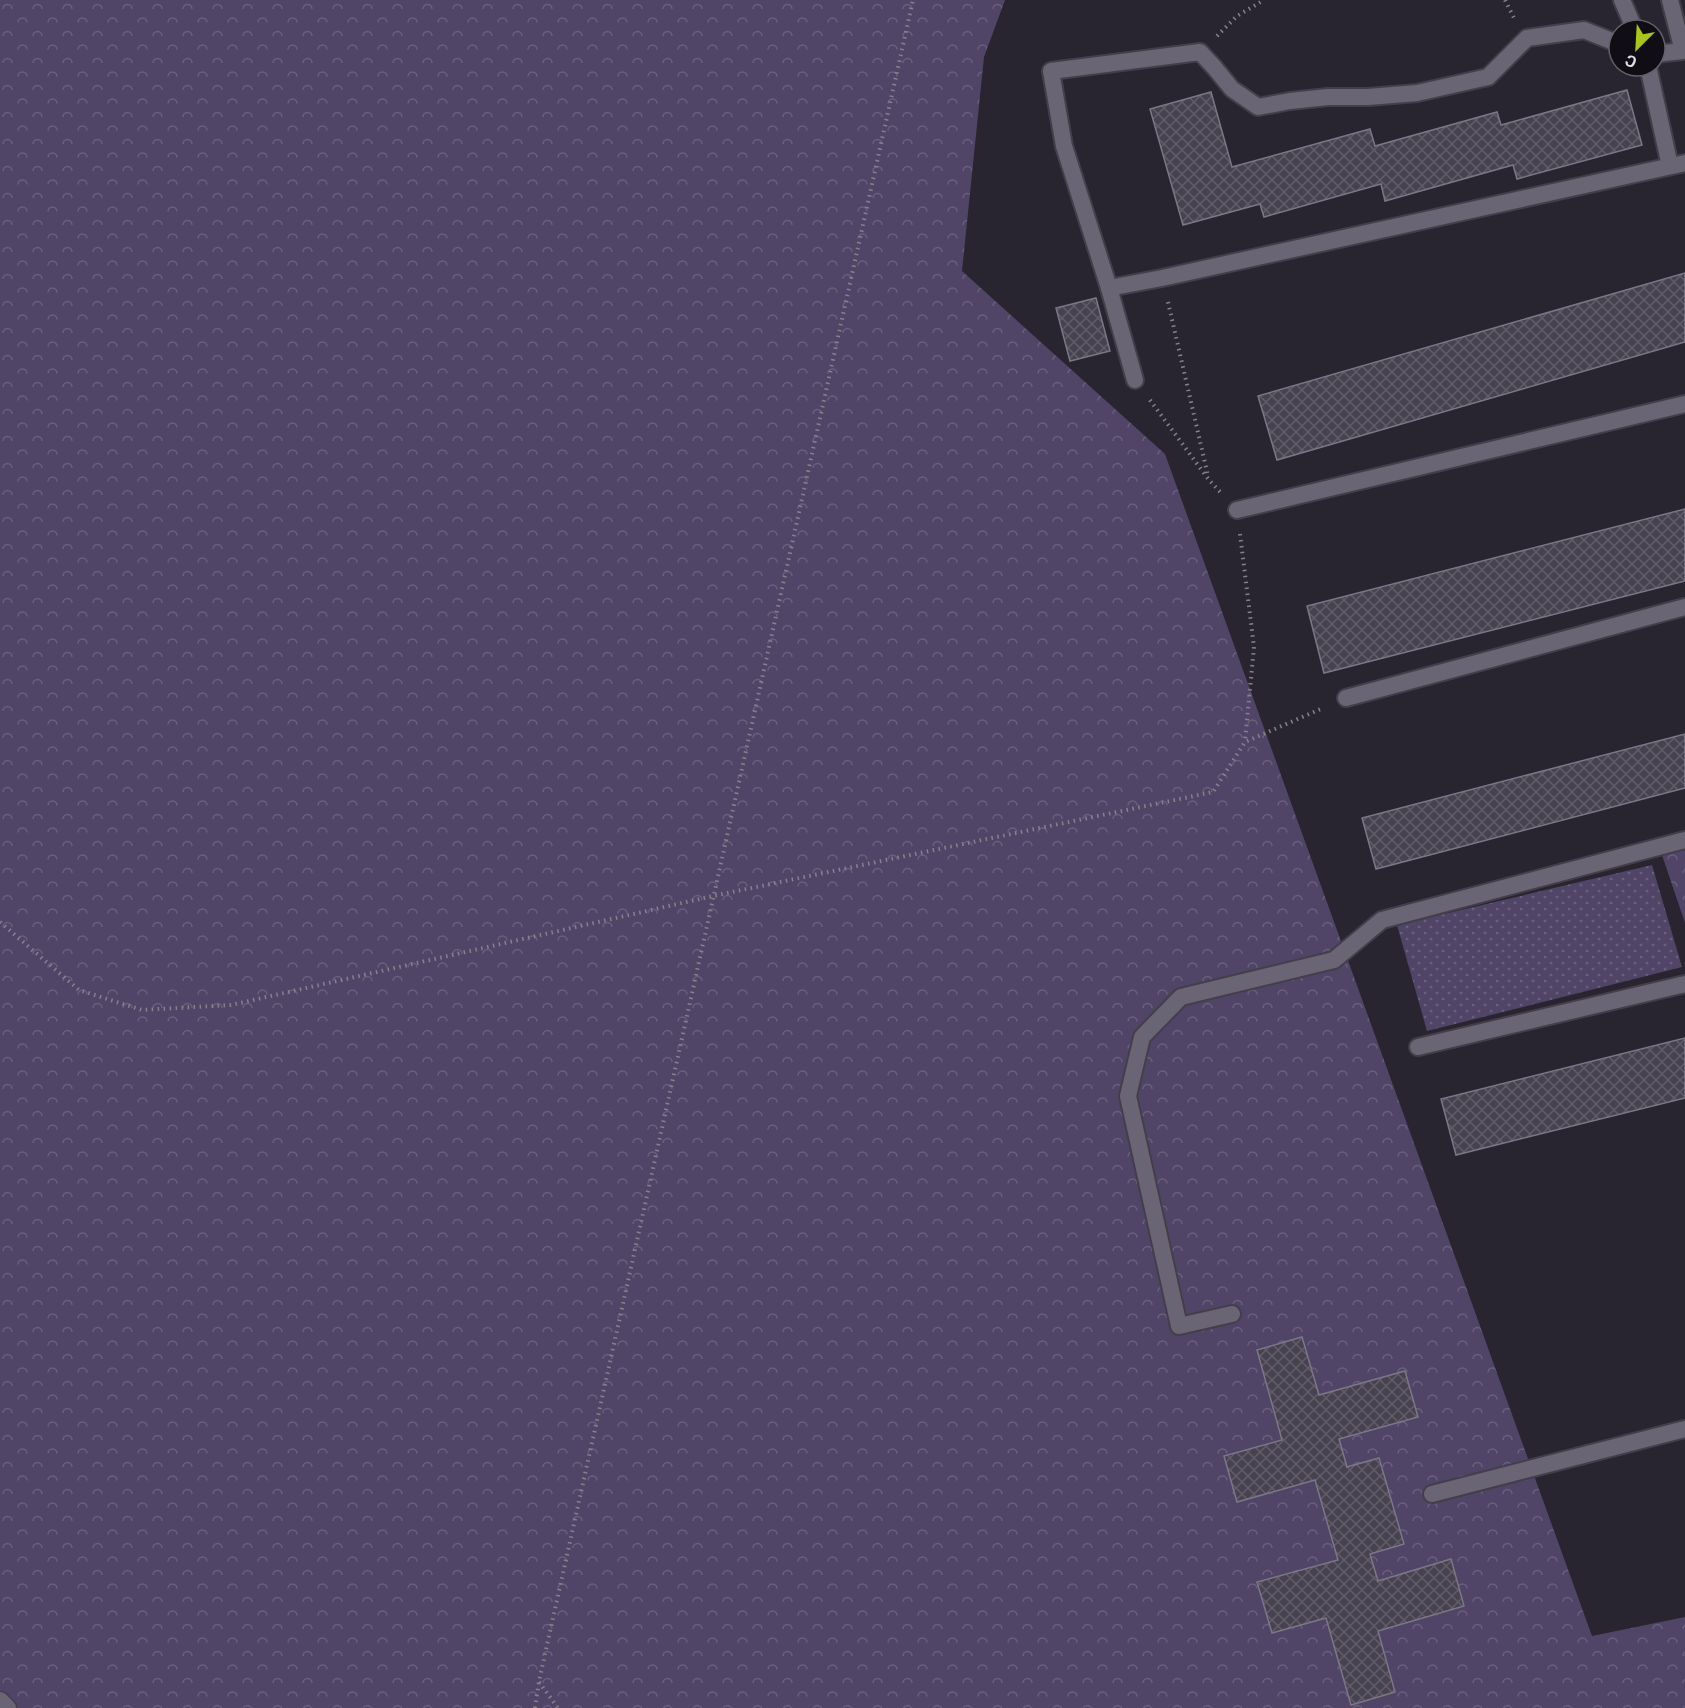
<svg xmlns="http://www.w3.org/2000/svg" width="1685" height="1708" viewBox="0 0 1685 1708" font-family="Roboto,sans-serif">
<defs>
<pattern id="forest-crowns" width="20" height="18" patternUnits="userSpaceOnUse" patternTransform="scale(1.5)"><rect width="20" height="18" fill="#514567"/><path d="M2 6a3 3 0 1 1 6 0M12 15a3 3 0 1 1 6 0" fill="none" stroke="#6a5f7d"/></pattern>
<pattern id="park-dots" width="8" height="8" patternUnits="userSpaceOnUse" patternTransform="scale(1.5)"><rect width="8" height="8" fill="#514567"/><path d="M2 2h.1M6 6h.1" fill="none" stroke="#6a5f7d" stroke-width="1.8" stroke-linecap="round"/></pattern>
<pattern id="building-cross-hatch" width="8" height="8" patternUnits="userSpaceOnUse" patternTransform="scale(1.5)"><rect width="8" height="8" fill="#474250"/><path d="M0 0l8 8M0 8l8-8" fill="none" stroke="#615d69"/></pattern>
</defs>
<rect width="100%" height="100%" fill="#282430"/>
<g fill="url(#forest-crowns)">
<path d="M 0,0 L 1005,0 L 984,57 L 962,271 L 1165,454 L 1592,1636 L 1685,1617 L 1685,1708 L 0,1708 Z"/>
<path d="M 1685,850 L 1685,923 L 1662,855 Z"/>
</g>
<path fill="url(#park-dots)" d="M 1652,865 L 1682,967 L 1427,1031 L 1397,925 Z"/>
<g fill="url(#building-cross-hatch)" stroke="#7c7787" stroke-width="1.5">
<path d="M 1627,90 L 1642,145 L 1517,179 L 1513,165 L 1385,201 L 1381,184 L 1264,217 L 1260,204 L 1183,225 L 1150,109 L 1211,92 L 1232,167 L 1370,129 L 1375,146 L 1497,112 L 1501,125 Z"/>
<path d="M 1685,273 L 1685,342 L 1277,460 L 1258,396 Z"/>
<path d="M 1096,298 L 1110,351 L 1070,361 L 1056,308 Z"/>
<path d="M 1685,509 L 1685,581 L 1324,673 L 1307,606 Z"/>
<path d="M 1685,734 L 1685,788 L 1376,869 L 1362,818 Z"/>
<path d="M 1685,1038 L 1685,1098 L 1456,1155 L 1441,1099 Z"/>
<path d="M 1302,1337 L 1319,1395 L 1405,1371 L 1418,1417 L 1339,1439 L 1347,1467 L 1379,1458 L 1404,1544 L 1370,1554 L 1378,1581 L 1451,1559 L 1464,1606 L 1378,1631 L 1395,1692 L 1351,1705 L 1326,1618 L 1272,1633 L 1257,1582 L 1338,1560 L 1315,1480 L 1237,1502 L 1224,1456 L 1282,1440 L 1257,1350 Z"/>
</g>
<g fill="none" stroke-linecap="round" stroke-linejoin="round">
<defs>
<g id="lane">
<path d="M 1622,0 L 1635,30"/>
<path d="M 1619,44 L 1584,30 L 1527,38 L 1488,77 L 1417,93 L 1368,97 L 1328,97 L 1290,101 L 1258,107 L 1232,89 L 1214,67 L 1200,52 L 1051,71 L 1064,146 L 1109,288 L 1162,278 L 1685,163"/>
<path d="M 1655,54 L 1683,51 L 1670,0"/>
<path d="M 1648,66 L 1670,166"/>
<path d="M 1109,288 L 1135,380"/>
<path d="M 1237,510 L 1685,404"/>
<path d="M 1346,698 L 1685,607"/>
<path d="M 1418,1047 L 1685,984"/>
<path d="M 1232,1314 L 1179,1326 L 1128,1096 L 1142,1037 L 1181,997 L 1334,960 L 1382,920 L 1685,840"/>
<path d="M 1432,1494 L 1685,1429"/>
</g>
<path id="street" d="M 0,1701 L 7,1708"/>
</defs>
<use href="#lane" stroke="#433f4a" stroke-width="20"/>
<use href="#street" stroke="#433f4a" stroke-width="21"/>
<g stroke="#86828d" stroke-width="4" stroke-dasharray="1.5 4.5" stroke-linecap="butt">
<path d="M 1505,0 L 1514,18"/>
<path d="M 1217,36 L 1237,16 L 1264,0"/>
<path d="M 1168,302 L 1208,476"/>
<path d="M 1150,400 L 1209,480 L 1222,494"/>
<path d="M 1240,534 L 1254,647 L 1245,741"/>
<path d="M 0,922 L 79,990 L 142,1010 L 231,1005 L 713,896 L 1213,792 L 1245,742 L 1323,708"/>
<path d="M 539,1682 L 558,1708"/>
<path d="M 535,1708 L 539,1681 L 913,0"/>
</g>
<use href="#lane" stroke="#6a6574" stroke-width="16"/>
<use href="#street" stroke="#6a6574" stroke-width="18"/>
</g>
<g transform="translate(1637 48) rotate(204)"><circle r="28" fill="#100e14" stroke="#646168" stroke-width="1.5"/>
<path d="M0-4.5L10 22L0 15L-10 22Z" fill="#aac719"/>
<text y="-9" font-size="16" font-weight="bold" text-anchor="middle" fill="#e1dee7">С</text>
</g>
</svg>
